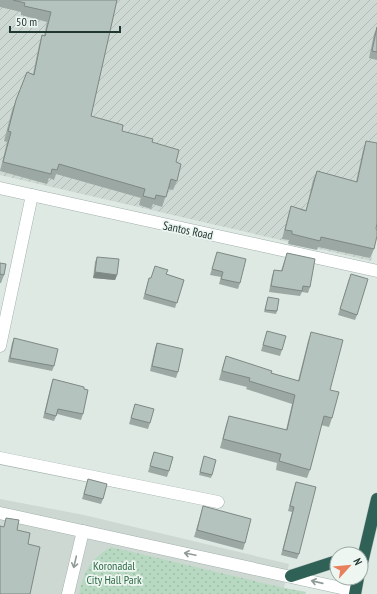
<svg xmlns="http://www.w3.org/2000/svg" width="377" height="594" viewBox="0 0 377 594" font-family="'PT Sans Narrow',sans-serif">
<defs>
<pattern id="industrial-furrows" width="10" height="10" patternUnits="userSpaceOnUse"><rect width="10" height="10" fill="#cdd8d3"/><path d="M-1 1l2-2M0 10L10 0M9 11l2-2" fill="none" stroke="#b0bab6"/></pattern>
<pattern id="green-dots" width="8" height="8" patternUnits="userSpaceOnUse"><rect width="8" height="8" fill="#b8d9c1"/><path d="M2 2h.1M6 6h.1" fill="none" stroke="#9ebba6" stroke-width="1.8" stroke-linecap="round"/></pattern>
</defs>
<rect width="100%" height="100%" fill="#dee9e4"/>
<path fill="#cdd8d3" d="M 0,499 L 84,515 L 289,564 L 284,588 L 306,592 L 305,594 L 0,594 Z"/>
<path fill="url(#industrial-furrows)" d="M 0,0 L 377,0 L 377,234 L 371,261 L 0,175 Z"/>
<path fill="url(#green-dots)" d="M 111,547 L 284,588 L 306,592 L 305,594 L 79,594 C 84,571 90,559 111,547 Z"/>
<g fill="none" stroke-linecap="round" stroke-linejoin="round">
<defs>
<g id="minor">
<path d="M 0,188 L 377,271"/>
<path d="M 0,346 L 32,195"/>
<path d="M 0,458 L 218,502"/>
<path d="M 0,513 L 355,591"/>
<path d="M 68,594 L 83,531"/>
</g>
<g id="highway">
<path d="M 361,567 L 377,499"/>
<path d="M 291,576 L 337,561"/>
<path d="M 355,594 L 358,578"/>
</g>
</defs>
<use href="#minor" stroke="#a2b0ab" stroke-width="13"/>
<use href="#highway" stroke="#bcc3c1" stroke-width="13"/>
<use href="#minor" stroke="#fff" stroke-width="12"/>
<use href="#highway" stroke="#2f6157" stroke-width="12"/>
</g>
<g fill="#9ba8a3">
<path d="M 0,0 L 117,0 L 91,116 L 122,131 L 152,142 L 176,162 L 177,181 L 173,190 L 168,189 L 162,207 L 153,204 L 151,209 L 139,205 L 141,198 L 56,174 L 54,180 L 49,178 L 47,184 L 0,171 L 7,142 L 4,141 L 12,110 L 27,72 L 33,74 L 39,45 L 42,35 L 44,36 L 47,22 L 21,15 L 21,12 L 0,7 Z"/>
<path d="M 377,27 L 377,60 L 369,58 L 374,34 Z"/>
<path d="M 366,141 L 376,229 L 374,249 L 370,258 L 318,247 L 317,250 L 288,244 L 289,240 L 282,239 L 288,216 L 291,206 L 306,210 L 313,180 L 317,171 L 356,182 L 363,150 Z"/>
<path d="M 217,252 L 240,283 L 238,289 L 219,284 L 221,277 L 210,275 Z"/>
<path d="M 287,253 L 310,287 L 308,293 L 302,292 L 300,296 L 269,292 L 272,276 L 274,270 L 281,271 Z"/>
<path d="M 97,257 L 117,275 L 115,280 L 93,278 L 95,262 Z"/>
<path d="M 0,263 L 4,275 L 1,283 L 0,283 Z"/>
<path d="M 166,274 L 184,280 L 175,308 L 143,299 L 149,278 L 151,278 Z"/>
<path d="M 349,279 L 357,315 L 355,320 L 338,315 Z"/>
<path d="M 268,297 L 277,311 L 276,314 L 264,312 Z"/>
<path d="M 267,331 L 282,350 L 280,356 L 261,351 Z"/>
<path d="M 311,332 L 330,390 L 332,418 L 329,427 L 321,425 L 310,470 L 307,478 L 276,470 L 277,463 L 220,448 L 226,425 L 229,416 L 286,430 L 292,404 L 246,389 L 247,387 L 219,380 L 223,365 L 226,356 L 271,373 L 298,381 L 308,341 Z"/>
<path d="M 14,338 L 54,366 L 52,371 L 8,362 L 12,343 Z"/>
<path d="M 157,343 L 178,372 L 176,378 L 150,371 L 155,348 Z"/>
<path d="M 53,379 L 83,414 L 81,420 L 57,414 L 54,421 L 43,418 L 51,385 Z"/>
<path d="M 135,404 L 150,423 L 148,429 L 129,424 Z"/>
<path d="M 154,452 L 169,471 L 167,477 L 148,472 Z"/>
<path d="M 204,456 L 212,475 L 211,478 L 199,475 Z"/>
<path d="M 88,479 L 103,499 L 101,504 L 82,499 Z"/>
<path d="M 296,482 L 299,554 L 297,559 L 281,555 L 292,512 L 288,511 L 294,488 Z"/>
<path d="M 203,506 L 245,543 L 243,550 L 194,537 L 201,513 Z"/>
</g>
<path fill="#7e8884" d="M 95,272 L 117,275 L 115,280 L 93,278 Z"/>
<g fill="#b4c3bd" stroke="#7e8884">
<path d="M 13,0 L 117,0 L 91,116 L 123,125 L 122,131 L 153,139 L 152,142 L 179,150 L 176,162 L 181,164 L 177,181 L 171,179 L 166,197 L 156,195 L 155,199 L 143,196 L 145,189 L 59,164 L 57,170 L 52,169 L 51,174 L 3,162 L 11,132 L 8,131 L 16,100 L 27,72 L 34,75 L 42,35 L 45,36 L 51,12 L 24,6 L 25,3 Z"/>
<path d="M 377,27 L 377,52 L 372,51 Z"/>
<path d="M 366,141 L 377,143 L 377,223 L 376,229 L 377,230 L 377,236 L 374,249 L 321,237 L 320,241 L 292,234 L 292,231 L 285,230 L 291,206 L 306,211 L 317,171 L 357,182 Z"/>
<path d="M 217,252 L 246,259 L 240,283 L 221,279 L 223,272 L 212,269 Z"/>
<path d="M 287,253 L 315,259 L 310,287 L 303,286 L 302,291 L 271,286 L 274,270 L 282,271 Z"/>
<path d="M 97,257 L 119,259 L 117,275 L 95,272 Z"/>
<path d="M 0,263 L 6,264 L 4,275 L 0,274 Z"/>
<path d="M 155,266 L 168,270 L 166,274 L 184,280 L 177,303 L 145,294 L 149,278 L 151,278 Z"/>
<path d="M 351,274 L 368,279 L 357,315 L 340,309 Z"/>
<path d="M 268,297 L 279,299 L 277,311 L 265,310 Z"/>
<path d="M 267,331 L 286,336 L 282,350 L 263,345 Z"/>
<path d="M 311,332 L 343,340 L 330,390 L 339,392 L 332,418 L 324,416 L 310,470 L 279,461 L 281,454 L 223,439 L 229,416 L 287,430 L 295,395 L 249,381 L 250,378 L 222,371 L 226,356 L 272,371 L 271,373 L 299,381 Z"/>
<path d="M 14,338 L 58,349 L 54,366 L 10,358 Z"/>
<path d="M 157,343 L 183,349 L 178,372 L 152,366 Z"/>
<path d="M 53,379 L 84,387 L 84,389 L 88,390 L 83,414 L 58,409 L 56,416 L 45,413 Z"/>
<path d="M 135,404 L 154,409 L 150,423 L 131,418 Z"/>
<path d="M 154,452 L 173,457 L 169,471 L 150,466 Z"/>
<path d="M 204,456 L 216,460 L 212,475 L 200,472 Z"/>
<path d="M 88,479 L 107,484 L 103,499 L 84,494 Z"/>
<path d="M 296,482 L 316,487 L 299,554 L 283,550 L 294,507 L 290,506 Z"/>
<path d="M 203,506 L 251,519 L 245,543 L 197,530 Z"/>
<path d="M 6,518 L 19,520 L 17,530 L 30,533 L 28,544 L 40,547 L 30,594 L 0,594 L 0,526 L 4,527 Z"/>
</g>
<defs><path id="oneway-shaft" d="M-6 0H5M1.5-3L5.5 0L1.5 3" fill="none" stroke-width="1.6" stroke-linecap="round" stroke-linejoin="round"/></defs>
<g stroke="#909b98">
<use href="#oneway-shaft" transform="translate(190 554) rotate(-168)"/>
<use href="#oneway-shaft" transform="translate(75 562) rotate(103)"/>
<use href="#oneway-shaft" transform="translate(317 582) rotate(-167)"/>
</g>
<g text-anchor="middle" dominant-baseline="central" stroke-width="3.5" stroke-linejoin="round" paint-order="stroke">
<g font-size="12" fill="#213731" stroke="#eef6f2">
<text transform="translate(188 230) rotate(12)">Santos Road</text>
</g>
<g font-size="12" fill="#2e6b46" stroke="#eef6f2">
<text x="114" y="565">Koronadal<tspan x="114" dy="14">City Hall Park</tspan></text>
</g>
</g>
<g transform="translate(349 566) rotate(63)"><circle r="19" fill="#eef6f2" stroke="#9caaa5"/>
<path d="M0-3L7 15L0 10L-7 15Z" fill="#e8805d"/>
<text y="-6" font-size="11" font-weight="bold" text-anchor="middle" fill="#213731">N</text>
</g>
<path d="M10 26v6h110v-6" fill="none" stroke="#213731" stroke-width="2"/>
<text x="16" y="26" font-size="12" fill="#213731" stroke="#eef6f2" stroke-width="3" paint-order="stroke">50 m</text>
</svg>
